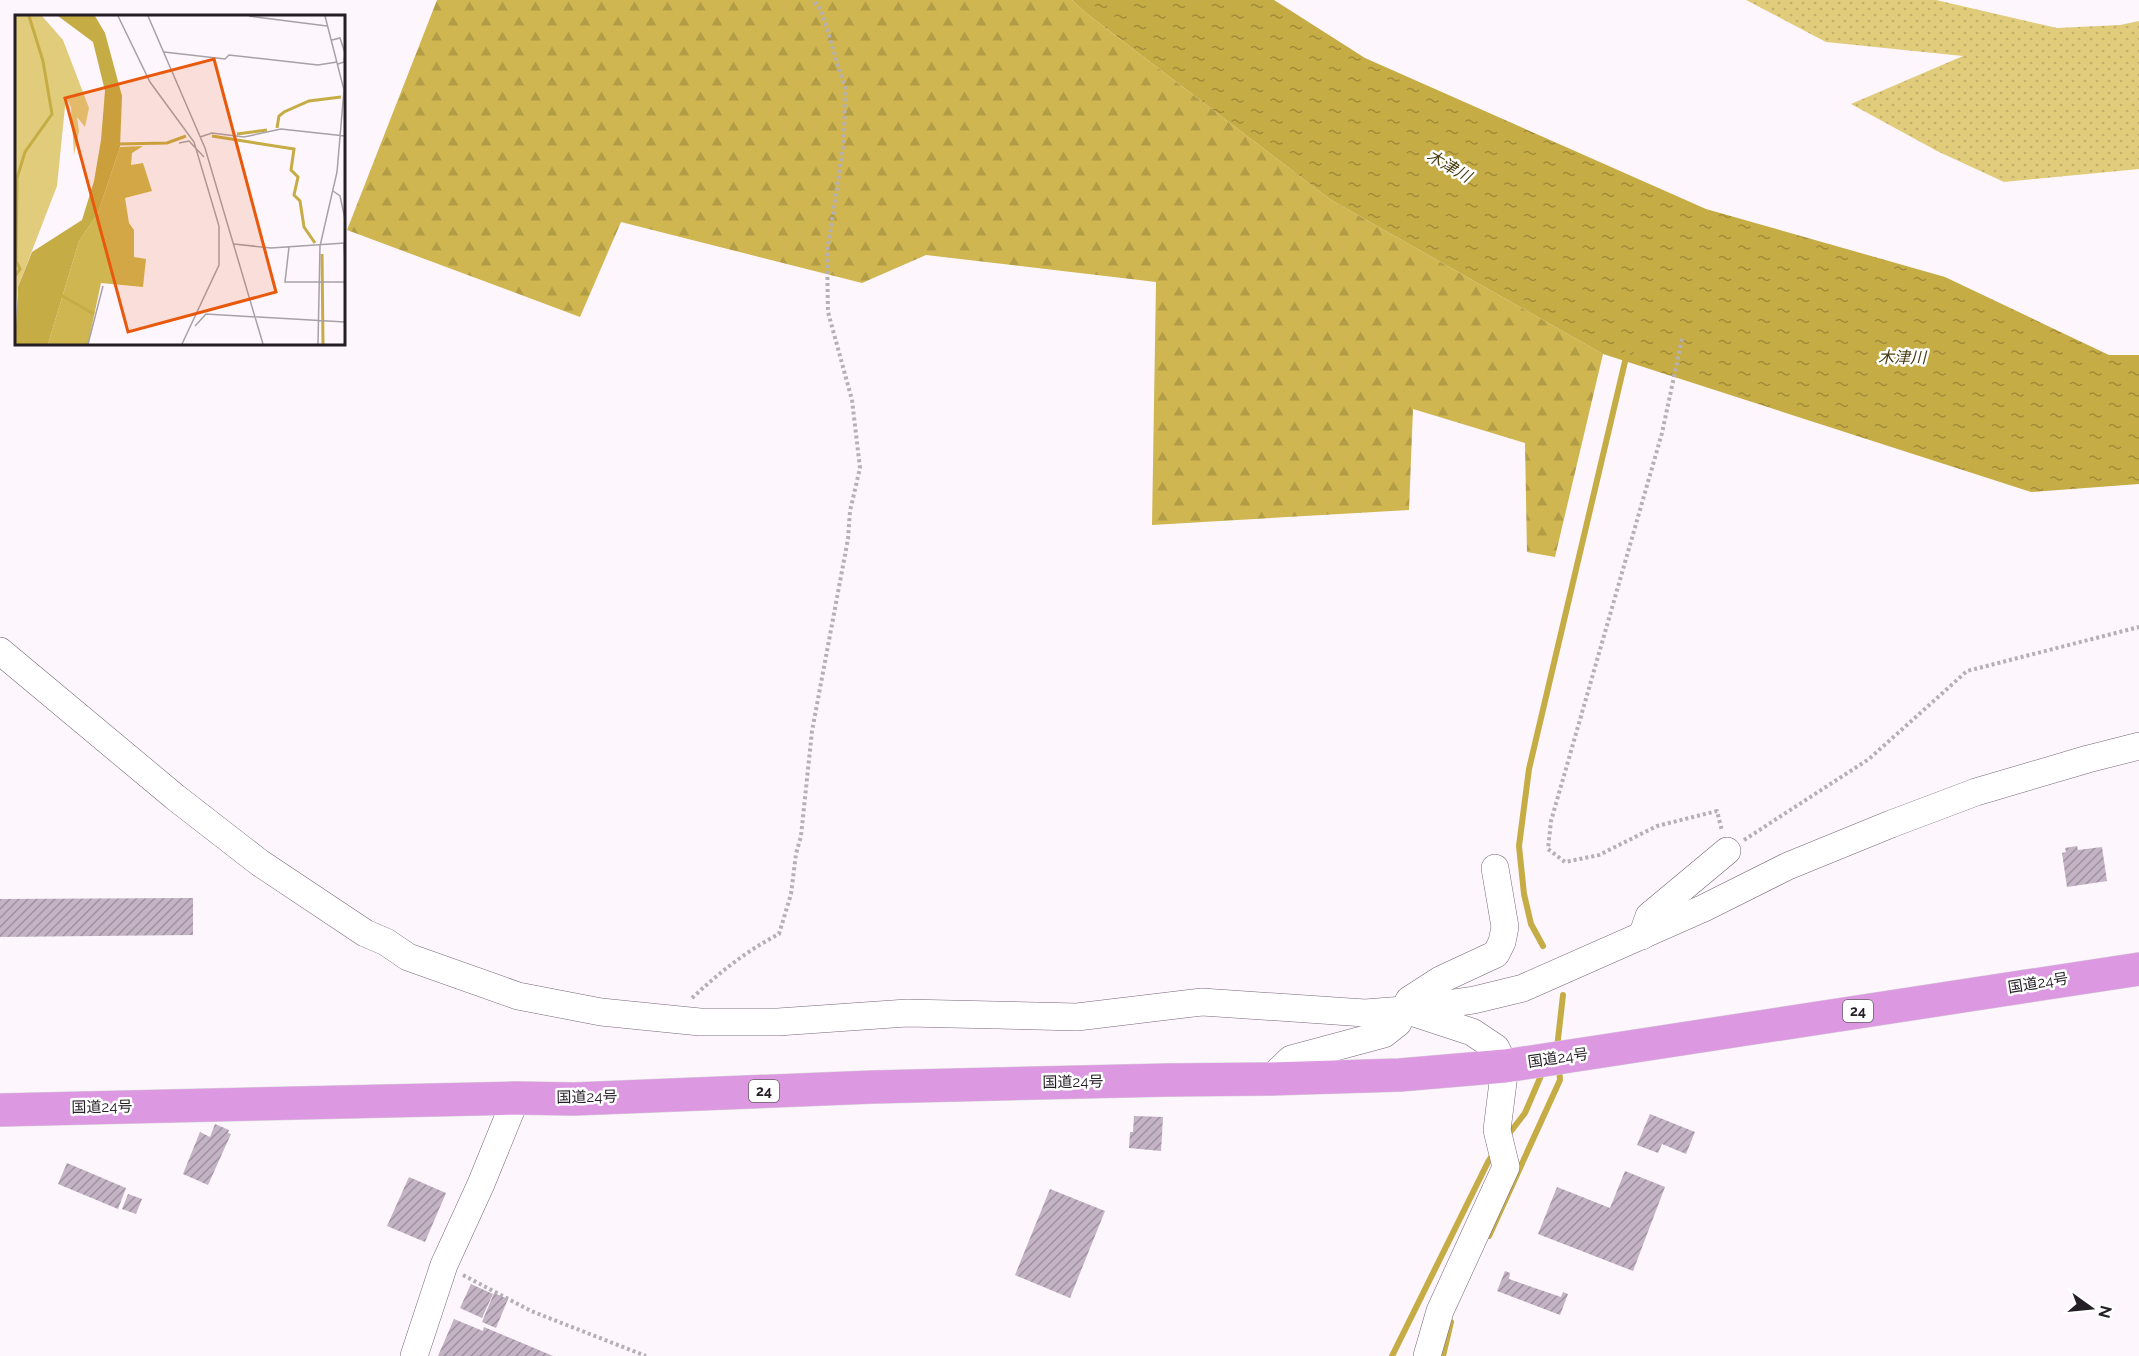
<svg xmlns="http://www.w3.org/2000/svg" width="2139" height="1356" viewBox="0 0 2139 1356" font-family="Raleway,'Noto Sans JP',sans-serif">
<defs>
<pattern id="grass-dots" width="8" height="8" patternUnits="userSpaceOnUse" patternTransform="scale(1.5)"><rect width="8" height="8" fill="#e1cc7b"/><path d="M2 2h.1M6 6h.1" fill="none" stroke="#c1af6a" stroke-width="1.8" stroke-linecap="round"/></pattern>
<pattern id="forest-firs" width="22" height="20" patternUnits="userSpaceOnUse" patternTransform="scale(1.5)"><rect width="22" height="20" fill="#d0b650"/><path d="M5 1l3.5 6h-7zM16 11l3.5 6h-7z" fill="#b29c46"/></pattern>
<pattern id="water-ripples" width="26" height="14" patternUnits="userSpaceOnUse" patternTransform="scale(1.5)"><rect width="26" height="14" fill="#c6ac45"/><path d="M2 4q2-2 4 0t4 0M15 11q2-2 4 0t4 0" fill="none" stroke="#a18b39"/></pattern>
<pattern id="building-hatch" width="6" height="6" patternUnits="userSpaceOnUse" patternTransform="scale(1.5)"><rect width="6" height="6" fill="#c3b3c4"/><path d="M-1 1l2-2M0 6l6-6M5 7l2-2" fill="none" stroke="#9e919f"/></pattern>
</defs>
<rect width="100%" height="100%" fill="#fdf6fd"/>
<path fill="url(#grass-dots)" d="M 1746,0 L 1936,0 L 2057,28 L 2120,25 L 2139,21 L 2139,169 L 2004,182 L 1937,151 L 1851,104 L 1963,56 L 1826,42 Z"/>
<path fill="url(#forest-firs)" d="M 437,0 L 1072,0 L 1086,13 L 1331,200 L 1603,354 L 1555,557 L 1527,552 L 1525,443 L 1413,409 L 1409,510 L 1152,525 L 1156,282 L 926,255 L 862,283 L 621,222 L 580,317 L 347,230 Z"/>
<path fill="url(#water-ripples)" d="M 1072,0 L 1274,0 L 1365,58 L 1706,209 L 1945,277 L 2109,355 L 2139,355 L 2139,484 L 2031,492 L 1603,354 L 1331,200 L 1086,13 Z"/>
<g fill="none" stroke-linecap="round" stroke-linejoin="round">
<g stroke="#c6ac45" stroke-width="6">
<path d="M 1543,946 L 1531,924 L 1524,894 L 1519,846 L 1529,769 L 1627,353"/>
<path d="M 1557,1048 L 1563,995"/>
<path d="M 1508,1135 L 1525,1113 L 1543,1071"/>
<path d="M 1489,1236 L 1560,1080 L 1559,1067"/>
<path d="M 1392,1356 L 1488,1162 L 1494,1153"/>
<path d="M 1443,1356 L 1451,1322"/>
</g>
</g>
<g fill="url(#building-hatch)">
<path d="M 2077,846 L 2078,850 L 2102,847 L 2107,881 L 2067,887 L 2062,853 L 2066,852 L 2065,848 Z"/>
<path d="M 193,898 L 193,935 L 0,937 L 0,899 Z"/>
<path d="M 1650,1114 L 1695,1132 L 1686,1154 L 1662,1144 L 1658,1153 L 1637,1145 Z"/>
<path d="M 1134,1116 L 1163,1117 L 1161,1151 L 1129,1148 L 1130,1132 L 1133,1132 Z"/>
<path d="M 215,1124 L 229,1130 L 228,1133 L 231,1134 L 208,1185 L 183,1174 L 200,1132 L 210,1137 Z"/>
<path d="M 67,1163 L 126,1188 L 118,1209 L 58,1184 Z"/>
<path d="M 1625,1171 L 1665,1187 L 1633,1271 L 1538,1234 L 1557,1187 L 1610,1208 Z"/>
<path d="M 409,1177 L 446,1193 L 425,1242 L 387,1226 Z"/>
<path d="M 1050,1189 L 1105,1211 L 1070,1298 L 1015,1275 Z"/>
<path d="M 128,1194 L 142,1199 L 136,1214 L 122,1209 Z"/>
<path d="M 1505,1271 L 1510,1273 L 1509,1279 L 1529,1286 L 1561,1297 L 1563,1292 L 1568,1294 L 1560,1315 L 1497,1291 Z"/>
<path d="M 471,1284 L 493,1294 L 482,1318 L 460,1308 Z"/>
<path d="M 494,1293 L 508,1299 L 496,1328 L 482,1322 Z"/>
<path d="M 454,1319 L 483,1331 L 484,1327 L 553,1356 L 438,1356 Z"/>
</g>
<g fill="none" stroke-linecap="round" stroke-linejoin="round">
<defs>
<g id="minor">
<path d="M 0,651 L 175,797 L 260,863 L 365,933 L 386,942 L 408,957 L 518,996 L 601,1012 L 700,1022 L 778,1022 L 907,1013 L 1077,1017 L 1202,1002 L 1365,1013 L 1404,1010 L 1474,1000 L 1523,988 L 1704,908 L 1788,866 L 1891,824 L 1976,792 L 2088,759 L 2139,746"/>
<path d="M 1642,936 L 1649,916 L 1727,851"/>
<path d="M 1411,1012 L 1472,1032 L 1496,1048 L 1505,1066 L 1497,1130 L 1506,1167 L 1440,1311 L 1427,1356"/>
<path d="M 1270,1079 L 1291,1059 L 1384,1034 L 1398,1023 L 1409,1000 L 1440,980 L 1496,954 L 1502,942 L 1505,927 L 1495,868"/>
<path d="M 414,1356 L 444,1265 L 481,1184 L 516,1098"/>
</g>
<path id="highway" d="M 0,1110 L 516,1098 L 574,1099 L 873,1087 L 1168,1080 L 1270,1079 L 1400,1075 L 1505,1066 L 2139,969"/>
</defs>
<use href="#minor" stroke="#756776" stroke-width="28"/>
<use href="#highway" stroke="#d8d6d8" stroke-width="34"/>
<g stroke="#b5afb6" stroke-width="4" stroke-dasharray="3 3" stroke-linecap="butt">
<path d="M 1682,339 L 1662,433 L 1551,821 L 1548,849 L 1565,862 L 1599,855 L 1657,826 L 1717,811 L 1722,831"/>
<path d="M 1744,840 L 1869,759 L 1967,671 L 2139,627"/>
<path d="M 692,998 C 719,973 746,951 779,934 L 791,894 L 796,854 L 801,836 L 812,731 L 848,539 L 850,511 L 860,468 L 852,400 L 828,312 L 827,253 L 844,141 L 845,88 L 821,10 L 813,0"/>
<path d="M 463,1275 L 531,1311 L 646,1356"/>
</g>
<use href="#minor" stroke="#fff" stroke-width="27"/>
<use href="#highway" stroke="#dc99e2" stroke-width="33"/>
</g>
<g text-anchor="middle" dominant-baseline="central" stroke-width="5" stroke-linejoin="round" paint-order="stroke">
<g fill="#fff" stroke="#666266" stroke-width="1.5">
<rect x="1843" y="1000" width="30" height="22" rx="4.5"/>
<rect x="749" y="1080" width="30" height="22" rx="4.5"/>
</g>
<g font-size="14" font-weight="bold" fill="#241e25">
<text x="1858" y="1011">24</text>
<text x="764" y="1091">24</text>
</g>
<g font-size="15" fill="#241e25" stroke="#fff">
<text transform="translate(2038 983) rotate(-9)">国道24号</text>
<text transform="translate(1558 1058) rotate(-8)">国道24号</text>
<text transform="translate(1073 1082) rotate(-1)">国道24号</text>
<text transform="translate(587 1097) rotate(-1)">国道24号</text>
<text transform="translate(102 1107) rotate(-1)">国道24号</text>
</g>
<g font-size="16" font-style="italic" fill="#473c11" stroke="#fff">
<text transform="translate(1449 166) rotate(30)">木津川</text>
<text x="1902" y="357">木津川</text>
</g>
</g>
<g transform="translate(15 15)">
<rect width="330" height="330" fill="#fdf6fd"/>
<path d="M 0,1 L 27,1 L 48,25 L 74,93 L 70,112 L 62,102 L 64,116 L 59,140 L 56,92 L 51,82 L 42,171 L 3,272 L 0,296 Z" fill="#e1cc7b"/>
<path d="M 128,131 L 117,138 L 116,150 L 128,148 L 137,176 L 110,183 L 114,208 L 119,215 L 119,242 L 131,244 L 128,272 L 86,268 L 73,329 L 33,329 L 64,226 L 83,198 L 105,132 Z" fill="#d0b650"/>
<path d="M 43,1 L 80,1 L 90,18 L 107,81 L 105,132 L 83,198 L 64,226 L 33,329 L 0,329 L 3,272 L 17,237 L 67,205 L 79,166 L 86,125 L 90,76 L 78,27 Z" fill="#c6ac45"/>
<path fill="none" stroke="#c6ac45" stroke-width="3" d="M 262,113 L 264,101 L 269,97 L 294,86 L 326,82M 222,119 L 252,115M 197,121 L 279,134 L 276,155 L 283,162 L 279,180 L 285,186 L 289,212 L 300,228M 104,129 L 152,128 L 171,121M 307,239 L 308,329M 0,261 L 5,254 L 1,246 L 2,163 L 10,137 L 37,99 L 28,46 L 14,1M 44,279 L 79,299"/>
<path fill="none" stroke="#a6a0a7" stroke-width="1.5" d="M 103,1 L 135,67 L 179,127 L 204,211 L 204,250 L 167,329M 133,1 L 190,133 L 248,329M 234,1 L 312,11M 317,25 L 325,23 L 330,38 L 329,47 L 323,49M 149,37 L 210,44 L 214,40 L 303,50 L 322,47M 185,122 L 197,118 L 229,122 L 266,114 L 330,121M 164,128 L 174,126 L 189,142M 318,176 L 325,181 L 330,204M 329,228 L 330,250M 219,229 L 256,233 L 330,228M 274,232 L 270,267 L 330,267M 180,311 L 191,299 L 330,307M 73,329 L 88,271M 303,329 L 305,231 L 322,157 L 329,75 L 310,1"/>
<path fill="#e8590c" fill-opacity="0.15" stroke="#e8590c" stroke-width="3" d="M 199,44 L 261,277 L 113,317 L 50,83 Z"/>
<rect width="330" height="330" fill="none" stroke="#241e25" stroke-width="3"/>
</g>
<g transform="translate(2091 1308) rotate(105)" stroke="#ffffff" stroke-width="4.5" paint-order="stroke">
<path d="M0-4.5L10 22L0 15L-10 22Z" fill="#241e25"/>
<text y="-9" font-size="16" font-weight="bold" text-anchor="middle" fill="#241e25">N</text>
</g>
</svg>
